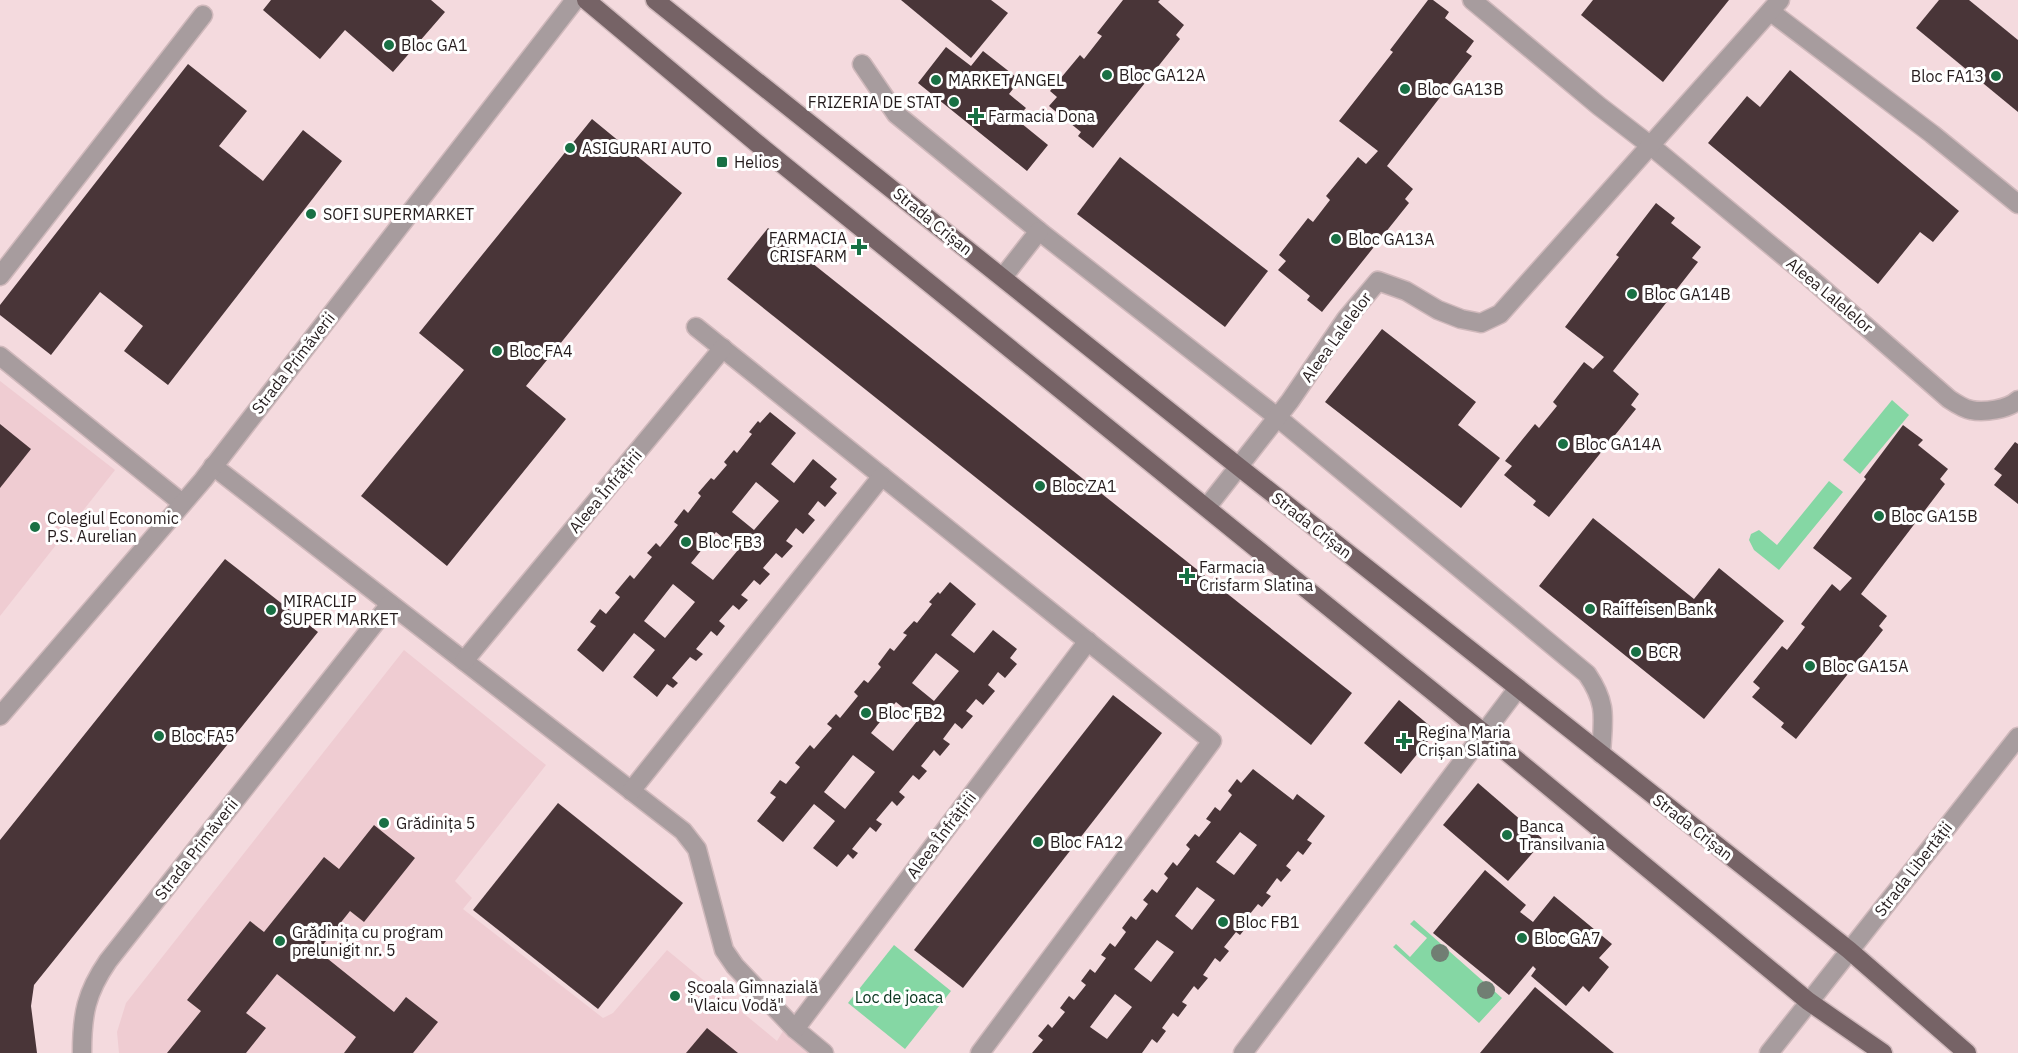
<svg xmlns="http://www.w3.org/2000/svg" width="2018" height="1053" viewBox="0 0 2018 1053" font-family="'IBM Plex Sans',sans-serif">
<rect width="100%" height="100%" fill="#f4dade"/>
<g fill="#efccd2">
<path d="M 0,381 L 115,470 L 0,616 Z"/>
<path d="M 404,650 L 546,765 L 455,881 L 472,898 L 463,909 L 603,1018 L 613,1013 L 667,950 L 777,1041 L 783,1031 L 809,1053 L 119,1053 L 117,1032 L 126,1003 Z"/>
</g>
<g fill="#85d7a4">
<path d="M 1892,400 L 1909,415 L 1860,474 L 1843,460 Z"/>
<path d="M 1829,481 L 1843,492 L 1779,570 L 1754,550 L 1749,540 L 1751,534 L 1759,530 L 1777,545 Z"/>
<path d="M 1414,920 L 1502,998 L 1479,1023 L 1393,947 L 1396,944 L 1410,957 L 1427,938 L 1410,924 Z"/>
<path d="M 894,945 L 951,991 L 905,1049 L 848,1003 Z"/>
</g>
<g fill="#493538" fill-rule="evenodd">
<path d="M 271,0 L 431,0 L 445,12 L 393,72 L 345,30 L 320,59 L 263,10 Z"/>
<path d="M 901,0 L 991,0 L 1008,13 L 971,58 Z"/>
<path d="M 1123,0 L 1160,0 L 1158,2 L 1184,25 L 1176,35 L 1180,39 L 1093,148 L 1078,136 L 1081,132 L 1049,106 L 1057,97 L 1050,91 L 1080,55 L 1084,59 L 1102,36 L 1097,33 Z"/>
<path d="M 1428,0 L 1433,0 L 1449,12 L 1445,18 L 1474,41 L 1466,52 L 1472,56 L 1387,166 L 1413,189 L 1405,199 L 1409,203 L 1322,312 L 1307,300 L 1310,296 L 1278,270 L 1286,261 L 1279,255 L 1308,218 L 1313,222 L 1330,200 L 1326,196 L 1358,157 L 1366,164 L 1378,151 L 1339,121 L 1393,52 L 1390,50 Z"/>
<path d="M 1593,0 L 1729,0 L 1663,82 L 1581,15 Z"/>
<path d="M 1939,0 L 1969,0 L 2018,40 L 2018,112 L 1916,28 Z"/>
<path d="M 946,47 L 971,66 L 983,51 L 1020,80 L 1009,94 L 1026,108 L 1016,119 L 1048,145 L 1027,171 L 918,83 Z"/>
<path d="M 188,64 L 247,111 L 219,146 L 263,181 L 303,130 L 342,161 L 168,385 L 124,351 L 143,326 L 100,292 L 51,355 L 0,315 L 0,305 Z"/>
<path d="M 1790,70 L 1959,211 L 1933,242 L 1920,232 L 1878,284 L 1708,143 L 1747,96 L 1760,107 Z"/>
<path d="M 592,119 L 682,193 L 526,386 L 566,419 L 447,566 L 361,496 L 464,370 L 419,333 Z"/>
<path d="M 1120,157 L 1268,271 L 1225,327 L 1077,214 Z"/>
<path d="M 1656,203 L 1675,218 L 1671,223 L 1701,247 L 1692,258 L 1698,262 L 1613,371 L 1639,394 L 1631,405 L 1636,409 L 1549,517 L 1533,505 L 1536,501 L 1504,475 L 1512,466 L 1505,461 L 1535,424 L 1539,428 L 1557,406 L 1553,402 L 1584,362 L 1593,369 L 1604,357 L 1565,327 L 1619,257 L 1616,255 Z"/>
<path d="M 768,228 L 1352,693 L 1311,745 L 727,279 Z"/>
<path d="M 1382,329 L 1476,402 L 1458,425 L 1500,458 L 1461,508 L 1325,402 Z"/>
<path d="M 770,412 L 796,433 L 771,464 L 794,483 L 813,459 L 837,479 L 830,487 L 837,493 L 825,507 L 818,501 L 808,514 L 815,520 L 803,534 L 796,528 L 786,541 L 793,546 L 782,558 L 776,553 L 763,568 L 770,574 L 760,585 L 754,580 L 741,595 L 748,600 L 739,610 L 733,605 L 719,621 L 725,626 L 717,636 L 711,631 L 696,649 L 703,654 L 696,661 L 690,657 L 672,678 L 678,683 L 673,688 L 667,684 L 657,697 L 633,677 L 655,650 L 634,633 L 603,672 L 577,650 L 596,626 L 590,622 L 600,609 L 606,614 L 620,597 L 615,593 L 630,575 L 634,579 L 652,557 L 647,553 L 656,543 L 660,547 L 678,525 L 674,522 L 684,509 L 688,513 L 701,496 L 698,493 L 711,478 L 714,480 L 727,465 L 724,462 L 734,450 L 737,453 L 752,434 L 749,432 L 758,421 L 760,423 ZM 756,482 L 779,501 L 754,530 L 732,512 ZM 716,532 L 738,550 L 713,580 L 691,563 ZM 673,584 L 695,602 L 665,638 L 644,621 Z"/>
<path d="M 0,424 L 31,449 L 0,488 Z"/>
<path d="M 1903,425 L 1923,440 L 1918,445 L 1948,469 L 1940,479 L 1945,484 L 1861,594 L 1887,616 L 1879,626 L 1883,630 L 1796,739 L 1781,727 L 1784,723 L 1752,697 L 1760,688 L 1753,682 L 1782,646 L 1787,650 L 1805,627 L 1801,624 L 1832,584 L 1840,591 L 1852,578 L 1813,548 L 1866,479 L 1864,477 Z"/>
<path d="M 2015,442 L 2018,444 L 2018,504 L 1994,485 L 2002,475 L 1994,469 Z"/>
<path d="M 1593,518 L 1694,599 L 1719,568 L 1784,621 L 1704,719 L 1539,586 Z"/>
<path d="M 225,559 L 318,632 L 34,985 L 31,1006 L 37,1053 L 0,1053 L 0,840 Z"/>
<path d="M 950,582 L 976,604 L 951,635 L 974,653 L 993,630 L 1017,649 L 1010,658 L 1017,664 L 1005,678 L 998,672 L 988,685 L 995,691 L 983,705 L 976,699 L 966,711 L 973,716 L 962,729 L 955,723 L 943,739 L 950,744 L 940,756 L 934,750 L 921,766 L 927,771 L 919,780 L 913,775 L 899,792 L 905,797 L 897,806 L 892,801 L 876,820 L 882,824 L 876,832 L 870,827 L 852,849 L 858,853 L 853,859 L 848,854 L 837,867 L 813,848 L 835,821 L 814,804 L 783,842 L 757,821 L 776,797 L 770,793 L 780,780 L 786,784 L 800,767 L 795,763 L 810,745 L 814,749 L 832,728 L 827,724 L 836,714 L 840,718 L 858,696 L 854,692 L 864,680 L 868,683 L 881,667 L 878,664 L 890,648 L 894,651 L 907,635 L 903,633 L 914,621 L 917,623 L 932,604 L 929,602 L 938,592 L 940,594 ZM 936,653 L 959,671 L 934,701 L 912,683 ZM 896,702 L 918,720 L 893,751 L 871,733 ZM 853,755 L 875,772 L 845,809 L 824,792 Z"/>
<path d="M 1113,695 L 1162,733 L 963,988 L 914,950 Z"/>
<path d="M 1399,700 L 1436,731 L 1401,774 L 1364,743 Z"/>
<path d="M 1253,769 L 1293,800 L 1297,794 L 1325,816 L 1307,840 L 1312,843 L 1303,855 L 1298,851 L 1286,866 L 1291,870 L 1281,882 L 1277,878 L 1266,893 L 1271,896 L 1262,907 L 1258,904 L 1245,920 L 1249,924 L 1240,935 L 1236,932 L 1224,947 L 1229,951 L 1220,962 L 1215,958 L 1203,975 L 1208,978 L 1198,990 L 1194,986 L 1182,1002 L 1187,1005 L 1178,1017 L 1173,1013 L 1162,1028 L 1166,1031 L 1157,1043 L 1152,1039 L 1142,1053 L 1032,1053 L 1043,1040 L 1038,1036 L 1048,1024 L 1052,1028 L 1065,1012 L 1060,1008 L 1069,996 L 1074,1000 L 1086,985 L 1081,981 L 1090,969 L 1095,973 L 1106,958 L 1101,955 L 1110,943 L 1115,947 L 1126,932 L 1122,928 L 1131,916 L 1136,920 L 1148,904 L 1143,900 L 1152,889 L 1157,893 L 1168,878 L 1164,874 L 1173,862 L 1177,866 L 1190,849 L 1186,845 L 1195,834 L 1199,837 L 1211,822 L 1206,819 L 1215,807 L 1220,811 L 1232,795 L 1228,791 L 1237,779 L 1241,783 ZM 1240,832 L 1257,845 L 1234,875 L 1216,862 ZM 1197,887 L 1215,900 L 1192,930 L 1175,916 ZM 1157,940 L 1174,952 L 1151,982 L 1134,969 ZM 1115,994 L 1132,1007 L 1107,1039 L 1090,1027 Z"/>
<path d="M 1478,783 L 1544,840 L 1508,881 L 1443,825 Z"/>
<path d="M 558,803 L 683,903 L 598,1009 L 473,910 Z"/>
<path d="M 374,825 L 415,858 L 364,922 L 350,911 L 318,951 L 394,1012 L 406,997 L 438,1022 L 413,1053 L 344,1053 L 356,1037 L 277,974 L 246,1013 L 266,1028 L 246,1053 L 167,1053 L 201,1011 L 187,1000 L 250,921 L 264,932 L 324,857 L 339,869 Z"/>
<path d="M 1485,870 L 1526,905 L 1520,912 L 1533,922 L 1554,896 L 1612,944 L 1599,958 L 1609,967 L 1589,992 L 1583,986 L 1566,1006 L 1531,976 L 1536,969 L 1533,966 L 1509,995 L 1433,933 Z"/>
<path d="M 1535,987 L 1614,1053 L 1480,1053 Z"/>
<path d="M 707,1028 L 738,1053 L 686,1053 Z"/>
</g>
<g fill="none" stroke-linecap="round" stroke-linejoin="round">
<defs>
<g id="minor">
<path d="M 1472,0 L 1599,106 L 1651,146 L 1808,276 L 1949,399 C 1955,403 1964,409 1971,410 C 1984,413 2009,409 2018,400"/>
<path d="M 1771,12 L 1932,134 L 2018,204"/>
<path d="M 862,64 L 896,114 L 1039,231 L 1277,417 L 1587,674 C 1608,705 1603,718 1601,754"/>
<path d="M 0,276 L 203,15"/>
<path d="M 1003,277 L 1039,231"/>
<path d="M 696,327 L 1212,741 L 980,1053"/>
<path d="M 0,356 L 182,503"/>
<path d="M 213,466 L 683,831 L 697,849 L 724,950 L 735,966 L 795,1029 L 824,1053"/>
<path d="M 1207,507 L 1290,401 L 1346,319 L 1378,281 L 1406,291 L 1438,310 L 1461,319 L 1481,323 L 1500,314 L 1780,0"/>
<path d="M 464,661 L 723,348"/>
<path d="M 0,716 L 203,480 L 575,0"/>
<path d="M 631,791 L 882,476"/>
<path d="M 795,1029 L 1088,641"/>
<path d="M 82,1053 C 82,1014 86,993 108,961 L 390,604"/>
<path d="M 1243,1053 L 1518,688"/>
<path d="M 1769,1053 L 2018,737"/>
</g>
<g id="major">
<path d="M 586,0 L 765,150 L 1484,733 L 1808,1001 L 1883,1053"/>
<path d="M 655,0 L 1239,467 L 1849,950 L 1967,1053"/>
</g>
</defs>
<use href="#minor" stroke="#cfb8bb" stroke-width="21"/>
<use href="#major" stroke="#cfb8bb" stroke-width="21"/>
<use href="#minor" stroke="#a79c9e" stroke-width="18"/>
<use href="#major" stroke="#766366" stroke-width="18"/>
</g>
<g fill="#717e73">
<circle cx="1440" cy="953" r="9"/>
<circle cx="1486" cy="990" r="9"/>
</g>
<g fill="#187044" stroke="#fff" stroke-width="2">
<circle cx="389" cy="45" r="6"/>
<circle cx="1107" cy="75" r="6"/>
<circle cx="1996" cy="76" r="6"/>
<circle cx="936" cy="80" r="6"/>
<circle cx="1405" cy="89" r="6"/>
<circle cx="954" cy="102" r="6"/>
<path d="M973 107h6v6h6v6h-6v6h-6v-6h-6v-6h6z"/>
<circle cx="570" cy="148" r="6"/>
<rect x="716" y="156" width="12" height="12" rx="3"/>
<circle cx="311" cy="214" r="6"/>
<circle cx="1336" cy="239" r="6"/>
<path d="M856 238h6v6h6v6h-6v6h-6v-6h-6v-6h6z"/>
<circle cx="1632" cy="294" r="6"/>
<circle cx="497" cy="351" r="6"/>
<circle cx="1563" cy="444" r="6"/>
<circle cx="1040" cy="486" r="6"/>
<circle cx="1879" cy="516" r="6"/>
<circle cx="35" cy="527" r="6"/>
<circle cx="686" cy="542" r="6"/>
<path d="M1184 567h6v6h6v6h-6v6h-6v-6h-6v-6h6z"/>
<circle cx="1590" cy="609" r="6"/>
<circle cx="271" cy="610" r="6"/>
<circle cx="1636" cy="652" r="6"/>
<circle cx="1810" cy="666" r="6"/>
<circle cx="866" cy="713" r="6"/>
<circle cx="159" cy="736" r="6"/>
<path d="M1401 732h6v6h6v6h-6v6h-6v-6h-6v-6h6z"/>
<circle cx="384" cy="823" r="6"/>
<circle cx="1507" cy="835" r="6"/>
<circle cx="1038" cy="842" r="6"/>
<circle cx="1223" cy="922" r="6"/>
<circle cx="1522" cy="938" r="6"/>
<circle cx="280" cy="941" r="6"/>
<circle cx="675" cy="996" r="6"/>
</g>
<g text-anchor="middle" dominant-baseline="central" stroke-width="6" stroke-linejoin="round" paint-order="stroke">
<g font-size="16" fill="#251c1d" stroke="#fff" text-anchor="start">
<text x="401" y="45">Bloc GA1</text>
<text x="1119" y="75">Bloc GA12A</text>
<text x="1984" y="76" text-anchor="end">Bloc FA13</text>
<text x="948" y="80">MARKET ANGEL</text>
<text x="1417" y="89">Bloc GA13B</text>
<text x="942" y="102" text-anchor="end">FRIZERIA DE STAT</text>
<text x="988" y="116">Farmacia Dona</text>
<text x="582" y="148">ASIGURARI AUTO</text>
<text x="734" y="162">Helios</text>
<text x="323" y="214">SOFI SUPERMARKET</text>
<text x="847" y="238" text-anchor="end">FARMACIA<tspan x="847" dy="18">CRISFARM</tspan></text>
<text x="1348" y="239">Bloc GA13A</text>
<text x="1644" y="294">Bloc GA14B</text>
<text x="509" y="351">Bloc FA4</text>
<text x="1575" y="444">Bloc GA14A</text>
<text x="1052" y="486">Bloc ZA1</text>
<text x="1891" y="516">Bloc GA15B</text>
<text x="47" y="518">Colegiul Economic<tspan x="47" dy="18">P.S. Aurelian</tspan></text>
<text x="698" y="542">Bloc FB3</text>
<text x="1199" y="567">Farmacia<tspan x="1199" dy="18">Crisfarm Slatina</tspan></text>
<text x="283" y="601">MIRACLIP<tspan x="283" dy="18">SUPER MARKET</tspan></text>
<text x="1602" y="609">Raiffeisen Bank</text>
<text x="1648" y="652">BCR</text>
<text x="1822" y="666">Bloc GA15A</text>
<text x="878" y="713">Bloc FB2</text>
<text x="1418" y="732">Regina Maria<tspan x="1418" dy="18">Crișan Slatina</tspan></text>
<text x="171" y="736">Bloc FA5</text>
<text x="396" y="823">Grădinița 5</text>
<text x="1519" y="826">Banca<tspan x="1519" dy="18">Transilvania</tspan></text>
<text x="1050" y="842">Bloc FA12</text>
<text x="1235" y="922">Bloc FB1</text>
<text x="292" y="932">Grădinița cu program<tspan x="292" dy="18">prelunigit nr. 5</tspan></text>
<text x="1534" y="938">Bloc GA7</text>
<text x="687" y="987">Școala Gimnazială<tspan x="687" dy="18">"Vlaicu Vodă"</tspan></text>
</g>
<g font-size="16" fill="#251c1d" stroke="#fff">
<text transform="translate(933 221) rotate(39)">Strada Crișan</text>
<text transform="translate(1830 295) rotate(40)">Aleea Lalelelor</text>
<text transform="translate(1336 337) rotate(-54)">Aleea Lalelelor</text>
<text transform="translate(293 363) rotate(-52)">Strada Primăverii</text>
<text transform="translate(605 491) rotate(-50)">Aleea Înfrățirii</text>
<text transform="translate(1312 525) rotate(38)">Strada Crișan</text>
<text transform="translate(1693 827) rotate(38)">Strada Crișan</text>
<text transform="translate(941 835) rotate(-53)">Aleea Înfrățirii</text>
<text transform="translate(196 849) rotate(-52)">Strada Primăverii</text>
<text transform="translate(1913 869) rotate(-52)">Strada Libertății</text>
</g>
<g font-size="16" fill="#06331c" stroke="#fff">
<text x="899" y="997">Loc de joaca</text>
</g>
</g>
</svg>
